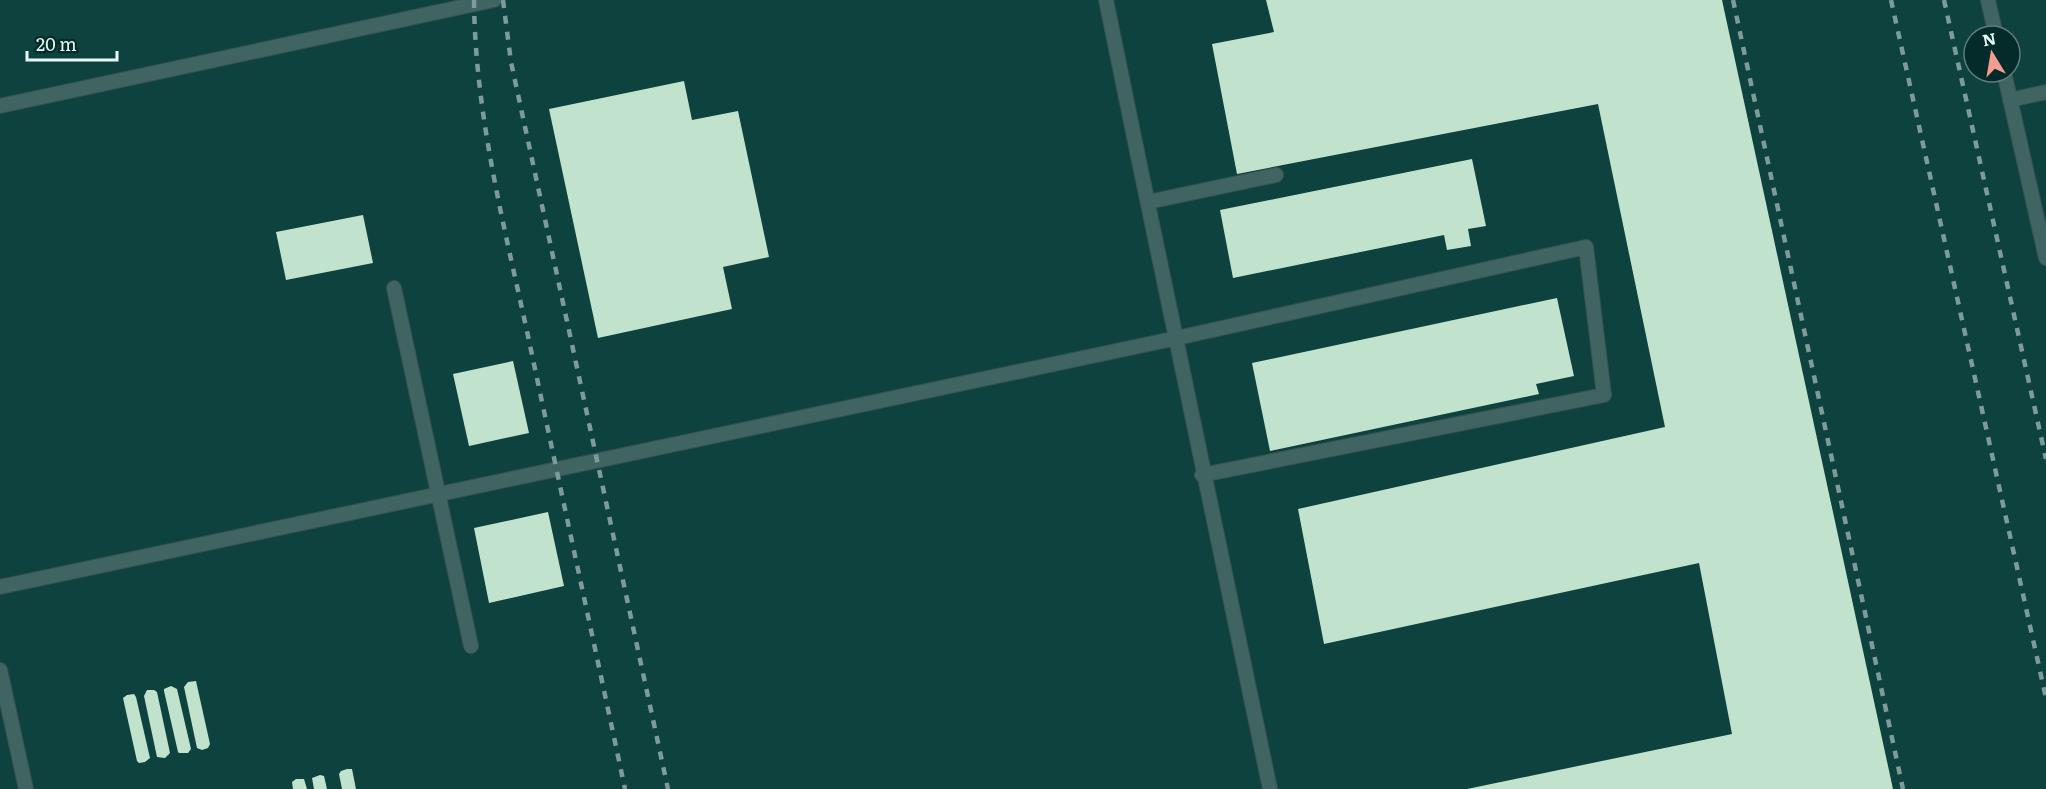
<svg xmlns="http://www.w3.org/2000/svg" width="2046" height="789" viewBox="0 0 2046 789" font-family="Literata,serif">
<rect width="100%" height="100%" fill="#0f3533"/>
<path fill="#0d423f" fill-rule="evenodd" d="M 0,0 L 2046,0 L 2046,789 L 0,789 ZM 1974,36 L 2010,36 L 2010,72 L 1974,72 Z"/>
<g fill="#c1e2cc">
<path d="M 1266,0 L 1722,0 L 1893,789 L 1467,789 L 1732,734 L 1699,563 L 1324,644 L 1298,509 L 1665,427 L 1598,104 L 1237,174 L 1212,44 L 1274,32 Z"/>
<path d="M 684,81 L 692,120 L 738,111 L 769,257 L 723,267 L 732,309 L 598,338 L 549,109 Z"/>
<path d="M 1472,159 L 1486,226 L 1468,229 L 1471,246 L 1447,250 L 1444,235 L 1233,278 L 1220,210 Z"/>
<path d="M 363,215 L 373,263 L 286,280 L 276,232 Z"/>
<path d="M 1557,298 L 1574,376 L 1536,384 L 1539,394 L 1270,451 L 1252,363 Z"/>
<path d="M 513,361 L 529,433 L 469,446 L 453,374 Z"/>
<path d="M 548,512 L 564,586 L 489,603 L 474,528 Z"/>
<path d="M 196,681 L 210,744 L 208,748 L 202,750 L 197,748 L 184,687 L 188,682 Z"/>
<path d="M 171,686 L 177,689 L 191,749 L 188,753 L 179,753 L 178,752 L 164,691 L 164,689 Z"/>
<path d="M 147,690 L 154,690 L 157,692 L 170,753 L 165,758 L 157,757 L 144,696 Z"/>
<path d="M 127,695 L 134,694 L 136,697 L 150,758 L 145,762 L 139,763 L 137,761 L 123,698 Z"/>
<path d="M 347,769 L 352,769 L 356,789 L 342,789 L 339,774 L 341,771 Z"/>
<path d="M 320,775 L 324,776 L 327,789 L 314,789 L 312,778 Z"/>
<path d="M 296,779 L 304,779 L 307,789 L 293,789 L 292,782 Z"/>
</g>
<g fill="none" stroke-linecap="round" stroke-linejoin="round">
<defs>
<g id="lane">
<path d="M 1106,0 C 1160,263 1213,526 1270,789"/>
<path d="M 1988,0 L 1996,36"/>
<path d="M 2004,72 L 2046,258"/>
<path d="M 2010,100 L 2046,92"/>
<path d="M 0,106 L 494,0"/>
<path d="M 1148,202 L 1276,175"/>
<path d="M 394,288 L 471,646"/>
<path d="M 0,587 L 1177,338 L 1586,247 L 1604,395 L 1202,475"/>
<path d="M 0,670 L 26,789"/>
</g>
</defs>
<use href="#lane" stroke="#38514f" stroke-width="16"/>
<use href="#lane" stroke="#3f6461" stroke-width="14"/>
<g stroke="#7e9b99" stroke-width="4.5" stroke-dasharray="8 8" stroke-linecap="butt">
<path d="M 474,0 C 475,114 504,225 528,336 C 560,487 593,638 625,789"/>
<path d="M 503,0 L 511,62 L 668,789"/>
<path d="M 1733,0 L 1903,789"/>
<path d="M 1891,0 L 2046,698"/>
<path d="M 1944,0 L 2046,459"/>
</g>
</g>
<g transform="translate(1992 54) rotate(349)"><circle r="28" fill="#042b29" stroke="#5e7d7b" stroke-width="1.5"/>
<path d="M0-4.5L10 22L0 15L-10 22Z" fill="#f59c91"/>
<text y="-9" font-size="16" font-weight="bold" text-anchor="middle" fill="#e5f9f7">N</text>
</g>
<path d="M27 51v9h90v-9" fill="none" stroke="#e5f9f7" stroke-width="3"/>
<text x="36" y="51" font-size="18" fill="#e5f9f7" stroke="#042b29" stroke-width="4.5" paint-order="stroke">20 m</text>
</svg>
